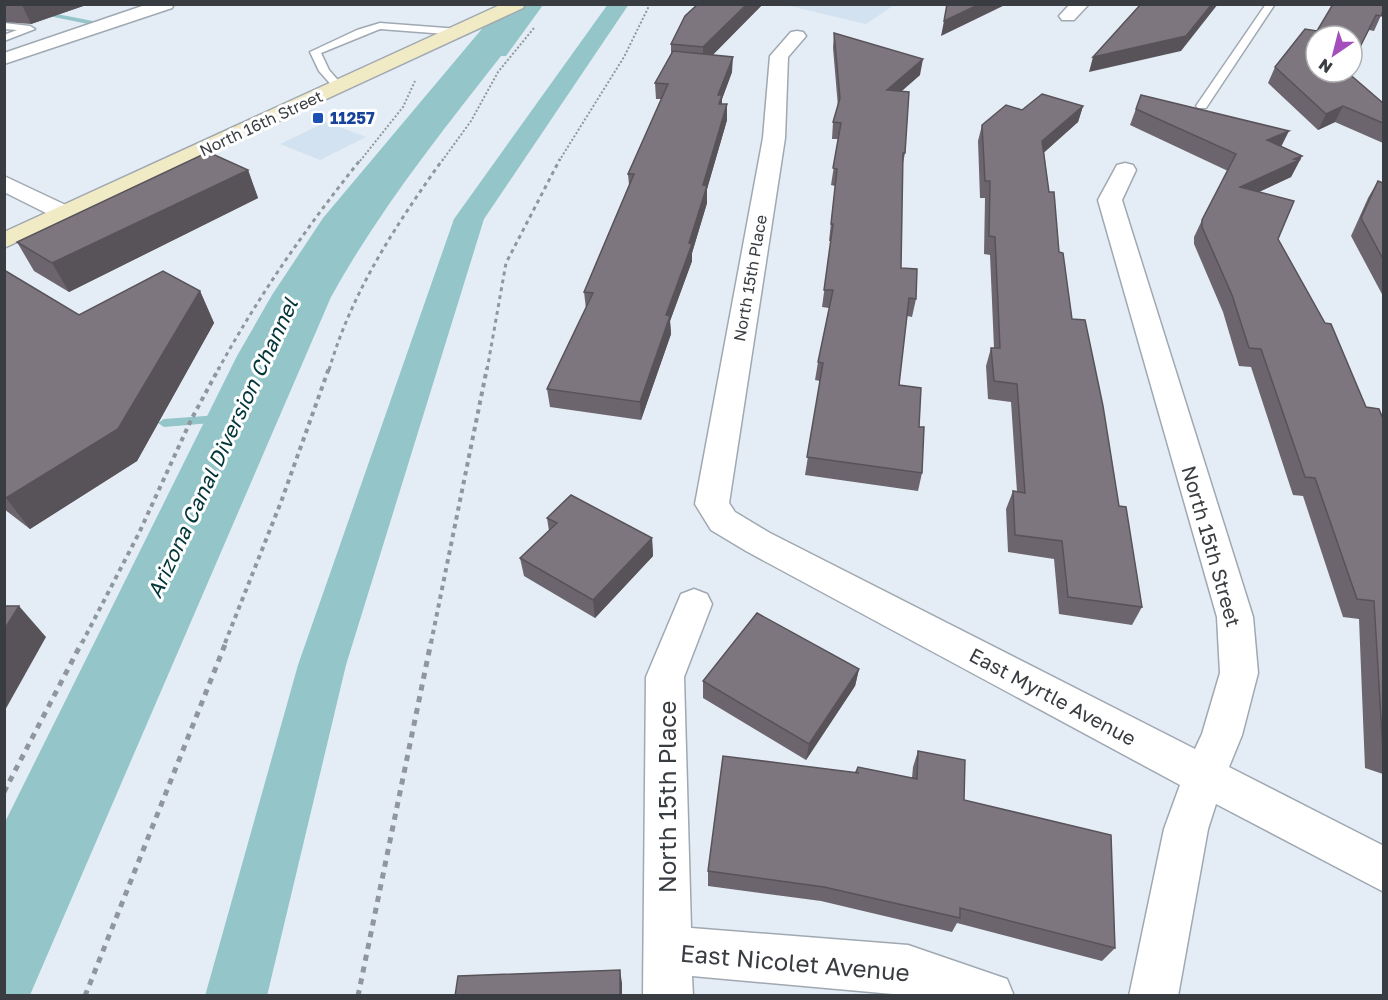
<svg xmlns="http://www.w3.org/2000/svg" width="1388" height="1000" viewBox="0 0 1388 1000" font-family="'Golos Text',sans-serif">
<rect width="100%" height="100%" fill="#e4edf6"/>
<g fill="#d3e2f0">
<path d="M 785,5 L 894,5 L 866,24 Z"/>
<path d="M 326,122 L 366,137 L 320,160 L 280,144 Z"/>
</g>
<path fill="#93c5c9" d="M 502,5 L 543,5 L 506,56 L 501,56 C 440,134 379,210 331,297 L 30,995 L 5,995 L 4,824 L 237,356 L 272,295 L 323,218 Z"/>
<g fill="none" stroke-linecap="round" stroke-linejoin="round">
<g fill="#93c5c9" fill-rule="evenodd">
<path d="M 41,11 L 93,21 L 96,23 L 93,25 L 39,14 L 39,12 Z"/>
<path d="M 219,415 L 223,416 L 225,419 L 223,422 L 164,427 L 158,423 L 164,419 Z"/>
</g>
<path fill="#93c5c9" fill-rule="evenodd" d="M 608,4 L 629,4 L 484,219 L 346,665 L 267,996 L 205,996 L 298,665 L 454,219 Z"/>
<defs>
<g id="service">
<path d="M 1266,4 L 1275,4 L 1206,108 L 1198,108 L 1196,106 Z"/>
<path d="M 4,23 L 30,26 L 35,29 L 4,41 L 4,35 L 17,30 L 4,29 Z"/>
<path d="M 380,23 L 459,29 L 464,32 L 459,35 L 380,29 L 321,53 L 329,70 L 344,87 L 343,89 L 335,89 L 319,71 L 310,52 L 357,30 Z"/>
</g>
<g id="minor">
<path d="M 148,4 L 174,4 L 172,8 L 4,64 L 4,53 Z"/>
<path d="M 1070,4 L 1089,4 L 1074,20 L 1062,20 L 1059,16 Z"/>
<path d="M 797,31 L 803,32 L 806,36 L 788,57 L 785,138 L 729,503 L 735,512 L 770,533 L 1195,749 L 1202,734 L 1220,673 L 1217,617 L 1098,200 L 1117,165 L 1125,163 L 1133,165 L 1136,170 L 1122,200 L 1253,617 L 1258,673 L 1242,735 L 1229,767 L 1384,846 L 1384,892 L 1216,804 L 1208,829 L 1178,996 L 1129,996 L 1164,829 L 1180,785 L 746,551 L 711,530 L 695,504 L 763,138 L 770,56 L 791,32 Z"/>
<path d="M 4,176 L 72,208 L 76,213 L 72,218 L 64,220 L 56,218 L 4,192 Z"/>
<path d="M 694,589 L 707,594 L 712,604 L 684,677 L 691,928 L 908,945 L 1007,979 L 1014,996 L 915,996 L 692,976 L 693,996 L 643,996 L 646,677 L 681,594 Z"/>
</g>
<path id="secondary" d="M 502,4 L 525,4 L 523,8 L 4,248 L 4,232 Z"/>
</defs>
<use href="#service" stroke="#a0a8b1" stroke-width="3"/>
<use href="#minor" stroke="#a0a8b1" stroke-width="3"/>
<use href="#secondary" stroke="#a0a8b1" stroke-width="3"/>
<g stroke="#90969d" stroke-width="2" stroke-dasharray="2 2" stroke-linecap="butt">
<path d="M 360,161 L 403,107 L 415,81"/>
<path d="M 442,161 L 471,121 L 498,72 L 534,28"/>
<path d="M 559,161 L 624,57 L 650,4"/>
</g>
<g stroke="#90969d" stroke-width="3" stroke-dasharray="4 4" stroke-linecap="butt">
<path d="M 218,370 C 259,295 308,225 361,159"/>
<path d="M 329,370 C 352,291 396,225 443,159"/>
<path d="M 487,370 L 506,263 L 560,159"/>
</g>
<g stroke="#90969d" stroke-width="4" stroke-dasharray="4.5 4.5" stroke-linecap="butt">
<path d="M 82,643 L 139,533 L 191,420 L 219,368"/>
<path d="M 225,643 L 281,502 L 329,368"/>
<path d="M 431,643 L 487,368"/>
</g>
<g stroke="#90969d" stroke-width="5" stroke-dasharray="6 6" stroke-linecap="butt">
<path d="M 4,792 L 82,642"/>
<path d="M 85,996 L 226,642"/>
<path d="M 358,996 L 431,642"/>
</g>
<use href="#service" fill="#fff" fill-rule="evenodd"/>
<use href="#minor" fill="#fff" fill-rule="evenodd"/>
<use href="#secondary" fill="#f0eac5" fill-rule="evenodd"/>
</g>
<g fill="#6c656d">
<path d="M 4,4 L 89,4 L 31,24 L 4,22 Z"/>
<path d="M 698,4 L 763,4 L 712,55 L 732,72 L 722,99 L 722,104 L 727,104 L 727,120 L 707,189 L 707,203 L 692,253 L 692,261 L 670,321 L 671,334 L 641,420 L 550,407 L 547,389 L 586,309 L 584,292 L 629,185 L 628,174 L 661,99 L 656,99 L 655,83 L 671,54 L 671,44 Z"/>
<path d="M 1383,11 L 1374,31 L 1369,30 L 1347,73 L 1383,103 L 1383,143 L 1335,122 L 1318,130 L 1268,83 L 1275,67 L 1317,31 Z"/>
<path d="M 834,33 L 920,75 L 901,91 L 905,153 L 902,168 L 901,268 L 916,299 L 912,317 L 907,316 L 899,385 L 919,427 L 922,473 L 918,491 L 805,475 L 820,381 L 815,380 L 818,362 L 829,308 L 822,307 L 831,241 L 829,241 L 835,186 L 831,185 L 838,139 L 832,139 L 833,122 L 838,107 L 833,48 Z"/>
<path d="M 1141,95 L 1281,147 L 1302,156 L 1291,177 L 1259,192 L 1278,239 L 1366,407 L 1383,419 L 1383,774 L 1365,768 L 1359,619 L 1343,617 L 1303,496 L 1293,495 L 1251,367 L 1239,366 L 1223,312 L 1194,244 L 1194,237 L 1202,220 L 1228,171 L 1130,125 Z"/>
<path d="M 1083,106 L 1078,122 L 1044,152 L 1049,192 L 1059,252 L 1072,319 L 1119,506 L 1142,607 L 1132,625 L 1059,614 L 1054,559 L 1008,552 L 1006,509 L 1013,491 L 1017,492 L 1011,402 L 988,399 L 986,366 L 991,348 L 994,348 L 990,255 L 984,254 L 985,198 L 980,198 L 978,141 L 982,125 Z"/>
<path d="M 248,170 L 258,198 L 69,292 L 34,271 L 17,242 Z"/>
<path d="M 1378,181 L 1383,183 L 1383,296 L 1351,236 L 1368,198 Z"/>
<path d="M 4,270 L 79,315 L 200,291 L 214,323 L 137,461 L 30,529 L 4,509 Z"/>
<path d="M 547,518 L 652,538 L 653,556 L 595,618 L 524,576 L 520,558 L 549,531 Z"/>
<path d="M 859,669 L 855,686 L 806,760 L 703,698 L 703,681 Z"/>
<path d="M 918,751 L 964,800 L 1115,948 L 1102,961 L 957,923 L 952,932 L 821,901 L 708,886 L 708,871 L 856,773 L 858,767 L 912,778 L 913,767 Z"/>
</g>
<g fill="#585359">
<path d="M 25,4 L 89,4 L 31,24 L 22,5 Z"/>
<path d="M 747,4 L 763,4 L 703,65 L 703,47 Z"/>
<path d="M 980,4 L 1007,4 L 941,36 L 944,21 Z"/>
<path d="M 1212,4 L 1218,4 L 1181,51 L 1089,72 L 1093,57 Z"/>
<path d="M 733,57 L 732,72 L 722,99 L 722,111 L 718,95 Z"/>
<path d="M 923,59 L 920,75 L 885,106 L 887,90 Z"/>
<path d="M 727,104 L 727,120 L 707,189 L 707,203 L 692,253 L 692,261 L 670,321 L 671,334 L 641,420 L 640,402 L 666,315 L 689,243 L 703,185 Z"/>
<path d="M 1083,106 L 1078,122 L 1038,158 L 1042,141 Z"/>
<path d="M 1343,106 L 1335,122 L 1318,130 L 1326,114 Z"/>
<path d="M 1289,131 L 1281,147 L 1267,140 Z"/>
<path d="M 1302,156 L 1291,177 L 1233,204 L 1240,187 Z"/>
<path d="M 248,170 L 258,198 L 69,292 L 52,263 Z"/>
<path d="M 200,291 L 214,323 L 137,461 L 30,529 L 6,498 Z"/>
<path d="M 652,538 L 653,556 L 595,618 L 593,600 Z"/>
<path d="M 19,606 L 46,637 L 4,712 L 4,630 Z"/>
<path d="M 859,669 L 855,686 L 806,760 L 809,744 Z"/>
<path d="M 620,970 L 622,983 L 622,996 L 620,996 Z"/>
</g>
<g fill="#7d767f" stroke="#585359" stroke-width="1.5">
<path d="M 698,4 L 747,4 L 703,47 L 671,44 L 685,16 Z"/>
<path d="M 947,4 L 980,4 L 944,21 Z"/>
<path d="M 1141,4 L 1212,4 L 1186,36 L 1093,57 Z"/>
<path d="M 1333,4 L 1383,4 L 1383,11 L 1381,16 L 1376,15 L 1352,63 L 1352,36 L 1316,36 L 1316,72 L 1347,72 L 1383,103 L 1383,123 L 1343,106 L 1326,114 L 1275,67 L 1305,29 L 1317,31 Z"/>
<path d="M 834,33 L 923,59 L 887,90 L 909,92 L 905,153 L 903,153 L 901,268 L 917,269 L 916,299 L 909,298 L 899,385 L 921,388 L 919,427 L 924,427 L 922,473 L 807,457 L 823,363 L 818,362 L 833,290 L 824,290 L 833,224 L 831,224 L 837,169 L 833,168 L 841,123 L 833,122 L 840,98 Z"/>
<path d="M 673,51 L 733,57 L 718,95 L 722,95 L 719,104 L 727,104 L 703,185 L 707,186 L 689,243 L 692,244 L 666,315 L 670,316 L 640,402 L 547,389 L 593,293 L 584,292 L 634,174 L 628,174 L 668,84 L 655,83 Z"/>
<path d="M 1042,94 L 1083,106 L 1042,141 L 1049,192 L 1054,192 L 1059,252 L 1063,253 L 1072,319 L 1085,320 L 1103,406 L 1119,506 L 1126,507 L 1142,607 L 1068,597 L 1062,541 L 1015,535 L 1013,491 L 1025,493 L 1017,384 L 994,381 L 991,348 L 1000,348 L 995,237 L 989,236 L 990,181 L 985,181 L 982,125 L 1006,105 L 1022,110 Z"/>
<path d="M 1141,95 L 1289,131 L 1267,140 L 1302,156 L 1294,159 L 1299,160 L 1240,187 L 1294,201 L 1278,239 L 1325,323 L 1331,324 L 1366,407 L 1379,409 L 1383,419 L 1383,752 L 1374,601 L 1357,599 L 1315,478 L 1305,477 L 1261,349 L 1249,348 L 1232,295 L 1202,227 L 1202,220 L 1236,154 L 1136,109 Z"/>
<path d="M 208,152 L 248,170 L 52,263 L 17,242 Z"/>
<path d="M 1378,181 L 1383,183 L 1383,259 L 1361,218 Z"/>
<path d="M 4,270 L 79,315 L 163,271 L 200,291 L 118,429 L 6,498 L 4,497 Z"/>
<path d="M 571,495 L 652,538 L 593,600 L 520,558 L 557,523 L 547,518 Z"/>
<path d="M 4,606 L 19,606 L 4,630 Z"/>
<path d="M 757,613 L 859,669 L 809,744 L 703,681 Z"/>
<path d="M 918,751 L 965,760 L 964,800 L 1111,835 L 1115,948 L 960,908 L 960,918 L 824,887 L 708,871 L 723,756 L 859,773 L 856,772 L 858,767 L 917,779 Z"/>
<path d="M 620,970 L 620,996 L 455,996 L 458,976 Z"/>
</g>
<rect fill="#1a4fb4" stroke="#fff" stroke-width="2" x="312" y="112" width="12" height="12" rx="3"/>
<g text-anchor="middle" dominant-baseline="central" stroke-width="6" stroke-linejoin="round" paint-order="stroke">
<g font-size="16" font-weight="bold" fill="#164399" stroke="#fff" text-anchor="start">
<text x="330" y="118">11257</text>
</g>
<g font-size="16" fill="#393d41" stroke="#fff">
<text transform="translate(261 123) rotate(-25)">North 16th Street</text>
<text transform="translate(750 278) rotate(-80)">North 15th Place</text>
</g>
<g font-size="20" fill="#393d41" stroke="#fff">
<text transform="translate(1212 546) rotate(74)">North 15th Street</text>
<text transform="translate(1053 696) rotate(28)">East Myrtle Avenue</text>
</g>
<g font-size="21" font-style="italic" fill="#023539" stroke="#fff">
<text transform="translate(222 448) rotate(-65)">Arizona Canal Diversion Channel</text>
</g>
<g font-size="24" fill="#393d41" stroke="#fff">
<text transform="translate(666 797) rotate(-90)">North 15th Place</text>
<text transform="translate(795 962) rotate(5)">East Nicolet Avenue</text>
</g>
</g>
<rect width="1388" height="1000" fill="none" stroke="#393d41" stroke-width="12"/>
<g transform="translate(1334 54) rotate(215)"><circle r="28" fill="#ffffff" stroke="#b0b1b3" stroke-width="1.5"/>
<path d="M0-4.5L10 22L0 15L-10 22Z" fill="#a34ebc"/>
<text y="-9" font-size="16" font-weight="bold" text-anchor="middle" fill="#393d41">N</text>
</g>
</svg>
